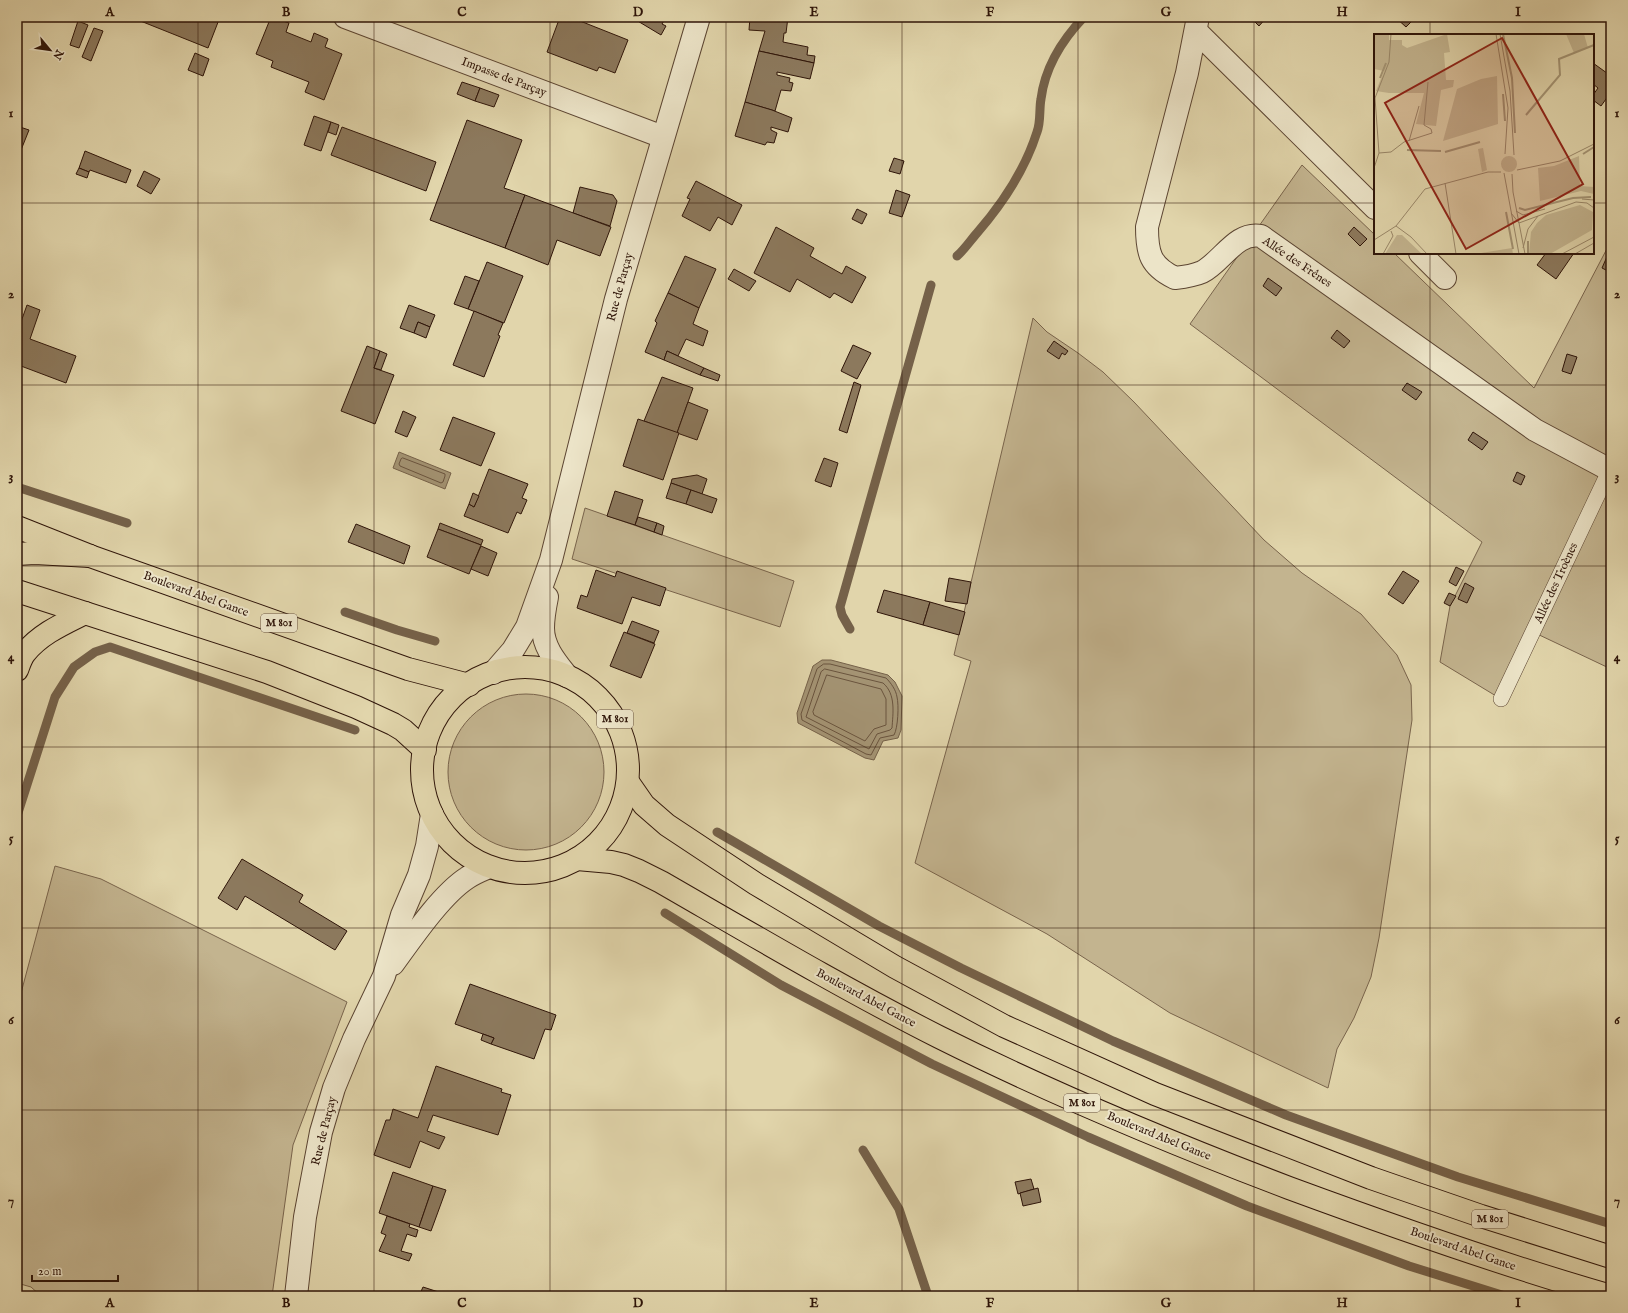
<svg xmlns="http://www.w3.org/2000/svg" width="1628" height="1313" viewBox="0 0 1628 1313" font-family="'IM FELL English',serif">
<rect width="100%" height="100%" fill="#e1d5ab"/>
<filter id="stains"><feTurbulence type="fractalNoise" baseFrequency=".005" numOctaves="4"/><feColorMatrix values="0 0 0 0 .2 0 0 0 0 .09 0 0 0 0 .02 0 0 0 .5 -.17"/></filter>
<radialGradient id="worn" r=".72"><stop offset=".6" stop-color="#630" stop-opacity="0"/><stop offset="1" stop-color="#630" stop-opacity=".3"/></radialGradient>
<g fill="#c3b48f" stroke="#79644c">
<path d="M 1302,165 L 1375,235 L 1375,253 L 1394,253 L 1534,388 L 1611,241 L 1611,669 L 1533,632 L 1501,699 L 1440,662 L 1450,606 L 1482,542 L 1190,324 Z"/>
<path d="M 1033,318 L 1047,332 L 1078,353 L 1103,372 L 1134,402 L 1264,540 L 1302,573 L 1361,614 L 1397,655 L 1411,685 L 1412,720 L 1379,938 L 1371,977 L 1354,1018 L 1337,1049 L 1328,1088 L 1170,1013 L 1047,934 L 915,863 L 971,661 L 954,655 Z"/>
<path d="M 585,508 L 794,581 L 780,627 L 572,559 Z"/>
<circle cx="526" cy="772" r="78"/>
<path d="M 55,866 L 101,879 L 347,1002 L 293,1145 L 272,1296 L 41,1296 L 31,1287 L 17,1283 L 17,1008 Z"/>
</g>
<g fill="#a49474" stroke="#756149">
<path d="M 399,452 L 451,473 L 445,489 L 393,468 Z"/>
<path d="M 822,660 L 831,660 L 888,675 L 895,682 L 902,696 L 901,730 L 898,738 L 883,741 L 874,760 L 865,758 L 798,723 L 797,713 L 813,666 Z"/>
</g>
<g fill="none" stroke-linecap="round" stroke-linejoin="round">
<g stroke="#6a543e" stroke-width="1">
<path d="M 403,458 L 445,474 L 445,476 L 443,482 L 441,483 L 400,466 L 399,464 L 401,459 Z"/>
<path d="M 824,664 L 830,664 L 886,678 C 891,683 896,690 897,697 C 899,705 898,728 894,735 L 880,738 L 871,755 L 866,754 L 802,720 L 801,714 L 817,669 Z"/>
<path d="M 825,669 L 883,683 C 896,694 893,713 892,728 L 890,730 L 877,734 L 869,749 L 806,717 L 821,672 Z"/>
<path d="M 827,675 L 881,689 L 886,699 L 886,725 L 874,729 L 865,741 L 814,715 L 813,712 Z"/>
</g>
<g stroke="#756149" stroke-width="9">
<path d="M 957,256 C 964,250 970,241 977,233 C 1003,203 1025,170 1037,132 C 1041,122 1039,109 1041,99 C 1045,67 1062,40 1084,17"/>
<path d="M 17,487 L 127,523"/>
<path d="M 345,612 L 397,630 L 435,641"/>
<path d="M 850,629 L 842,615 L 840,607 L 931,285"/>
<path d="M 17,816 L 55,697 L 74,667 L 95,652 L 110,647 L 355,730"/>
<path d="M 717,832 L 879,926 L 961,968 L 1113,1041 L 1286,1115 L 1458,1177 L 1611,1224"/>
<path d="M 665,913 L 781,985 L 932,1064 L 1088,1137 L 1247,1206 L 1409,1266 L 1505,1296"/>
<path d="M 863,1150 L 899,1209 L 928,1296"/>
</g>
</g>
<g fill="#8c795d" stroke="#2f1509">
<path d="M 134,17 L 220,17 L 208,48 L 133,18 Z"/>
<path d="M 271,17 L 289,23 L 286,32 L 311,42 L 314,33 L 328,39 L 325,47 L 342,54 L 324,100 L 305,92 L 309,82 L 271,67 L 273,61 L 256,54 Z"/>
<path d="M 560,17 L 570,17 L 628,40 L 615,73 L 599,67 L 597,71 L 547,52 Z"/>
<path d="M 631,17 L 666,17 L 662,24 L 666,26 L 661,35 Z"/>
<path d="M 750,17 L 788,17 L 786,33 L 784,33 L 783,42 L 808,47 L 807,55 L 815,56 L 814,63 L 759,51 L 765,31 L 749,30 Z"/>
<path d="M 1250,17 L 1267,17 L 1259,26 Z"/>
<path d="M 1395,17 L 1416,17 L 1406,27 Z"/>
<path d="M 78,21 L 88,25 L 79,48 L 70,45 Z"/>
<path d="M 94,28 L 103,31 L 91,61 L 82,57 Z"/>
<path d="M 759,51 L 814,63 L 810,79 L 777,72 L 777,75 L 790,78 L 789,82 L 793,83 L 791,91 L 781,90 L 775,111 L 745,102 Z"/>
<path d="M 195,53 L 209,59 L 203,76 L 188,70 Z"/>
<path d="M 1593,63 L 1611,76 L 1611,92 L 1601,106 L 1593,100 L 1593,95 L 1598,88 L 1593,84 Z"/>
<path d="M 462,82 L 480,88 L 475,101 L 457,94 Z"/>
<path d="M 480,88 L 499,95 L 494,107 L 475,101 Z"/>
<path d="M 745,102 L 772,110 L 792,118 L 788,132 L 771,127 L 771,130 L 777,133 L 774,143 L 767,142 L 765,145 L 735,136 Z"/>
<path d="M 314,116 L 331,122 L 321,151 L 304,145 Z"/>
<path d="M 467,120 L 522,140 L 504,188 L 525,195 L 505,248 L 430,220 Z"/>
<path d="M 331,122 L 339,125 L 336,135 L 328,132 Z"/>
<path d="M 17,126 L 29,130 L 17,160 Z"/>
<path d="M 342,127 L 436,162 L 426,191 L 331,155 Z"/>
<path d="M 85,151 L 131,170 L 126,183 L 90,170 L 89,172 L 79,168 Z"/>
<path d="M 894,158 L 904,161 L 900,174 L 889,171 Z"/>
<path d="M 79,168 L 89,172 L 87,178 L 76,174 Z"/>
<path d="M 144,171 L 160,179 L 151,194 L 137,186 Z"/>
<path d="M 696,181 L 742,205 L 732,225 L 718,217 L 710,231 L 682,216 L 690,199 L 687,198 Z"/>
<path d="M 580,187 L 613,195 L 617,201 L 610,226 L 573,213 Z"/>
<path d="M 896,190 L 910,195 L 902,217 L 889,213 Z"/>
<path d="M 525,195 L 611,227 L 600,256 L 557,240 L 548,265 L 505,248 Z"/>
<path d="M 857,209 L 867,214 L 862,224 L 852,219 Z"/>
<path d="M 776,227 L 814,248 L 810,256 L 842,274 L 846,266 L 866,277 L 852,303 L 834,293 L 830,298 L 797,279 L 790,292 L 754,273 Z"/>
<path d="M 1354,227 L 1367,239 L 1360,246 L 1348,234 Z"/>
<path d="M 1609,252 L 1611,253 L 1610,272 L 1602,268 Z"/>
<path d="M 1546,253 L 1574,253 L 1556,279 L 1537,265 Z"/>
<path d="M 685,256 L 716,269 L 699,308 L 668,293 Z"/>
<path d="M 487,262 L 523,276 L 504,323 L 468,309 Z"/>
<path d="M 734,269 L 756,281 L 749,291 L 728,279 Z"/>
<path d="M 465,276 L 479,281 L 468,309 L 454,304 Z"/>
<path d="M 1268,278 L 1282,288 L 1276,296 L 1263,286 Z"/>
<path d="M 668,293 L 699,308 L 693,324 L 708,331 L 703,346 L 686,339 L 678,356 L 667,351 L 664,360 L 645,352 L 657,323 L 655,321 Z"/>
<path d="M 27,305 L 40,310 L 30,339 L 76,356 L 66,383 L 21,366 L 17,375 L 17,333 Z"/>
<path d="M 409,305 L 435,315 L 430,327 L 418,322 L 414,333 L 400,328 Z"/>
<path d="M 474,311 L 503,323 L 498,335 L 500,336 L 484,377 L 453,365 Z"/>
<path d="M 418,322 L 430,327 L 426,338 L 414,333 Z"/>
<path d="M 1337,330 L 1350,341 L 1344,348 L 1331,338 Z"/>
<path d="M 1054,341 L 1068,351 L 1065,355 L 1062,353 L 1059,359 L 1047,351 Z"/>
<path d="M 853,345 L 871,353 L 857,379 L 841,371 Z"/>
<path d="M 367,346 L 380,351 L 374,368 L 394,375 L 375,424 L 341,411 Z"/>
<path d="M 380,351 L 387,354 L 381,370 L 374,368 Z"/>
<path d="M 667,351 L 704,368 L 700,375 L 664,360 Z"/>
<path d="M 1567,354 L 1577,357 L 1571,374 L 1562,371 Z"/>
<path d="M 704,368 L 720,375 L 718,381 L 700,375 Z"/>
<path d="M 662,377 L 693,388 L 677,433 L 644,421 Z"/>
<path d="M 854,382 L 861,385 L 847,433 L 839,430 Z"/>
<path d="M 1407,383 L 1422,392 L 1416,400 L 1402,390 Z"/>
<path d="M 688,402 L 708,410 L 697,440 L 677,433 Z"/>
<path d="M 403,411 L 416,417 L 407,437 L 395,432 Z"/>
<path d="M 453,417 L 495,433 L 481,466 L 440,450 Z"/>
<path d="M 638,419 L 679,433 L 663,480 L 623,466 Z"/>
<path d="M 1473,432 L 1488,442 L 1482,450 L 1468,440 Z"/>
<path d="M 824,458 L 838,463 L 831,487 L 815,481 Z"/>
<path d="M 489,469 L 528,484 L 522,498 L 527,500 L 521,514 L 517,512 L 508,533 L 464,516 L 469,504 L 474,507 Z"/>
<path d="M 1517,472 L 1525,476 L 1521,485 L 1513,481 Z"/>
<path d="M 697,475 L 707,479 L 702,494 L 671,483 L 672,479 Z"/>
<path d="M 671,483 L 691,490 L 686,504 L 666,498 Z"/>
<path d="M 691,490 L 717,499 L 712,513 L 686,504 Z"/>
<path d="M 615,491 L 643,500 L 635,525 L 607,516 Z"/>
<path d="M 473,493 L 479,496 L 474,507 L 469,504 Z"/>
<path d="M 638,517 L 657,523 L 654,532 L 635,525 Z"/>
<path d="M 440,523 L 483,540 L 481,545 L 438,529 Z"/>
<path d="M 657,523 L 664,526 L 662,535 L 654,532 Z"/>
<path d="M 356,524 L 410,546 L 404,564 L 348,542 Z"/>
<path d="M 438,529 L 481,545 L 469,574 L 427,557 Z"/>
<path d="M 481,546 L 497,553 L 488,576 L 471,569 Z"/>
<path d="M 1456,567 L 1464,571 L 1456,586 L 1449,582 Z"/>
<path d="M 596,570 L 615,577 L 617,571 L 666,588 L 660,606 L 632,597 L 622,624 L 577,608 L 581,595 L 587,597 Z"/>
<path d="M 1403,571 L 1419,581 L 1403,604 L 1388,594 Z"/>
<path d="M 949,578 L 971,582 L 967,604 L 945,601 Z"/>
<path d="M 1465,583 L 1474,588 L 1467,603 L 1458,599 Z"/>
<path d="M 884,590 L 930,602 L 923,625 L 877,612 Z"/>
<path d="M 1449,593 L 1456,596 L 1450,606 L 1444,603 Z"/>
<path d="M 930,602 L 965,612 L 959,635 L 923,625 Z"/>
<path d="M 632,621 L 659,631 L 654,643 L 627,633 Z"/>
<path d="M 624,632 L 655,644 L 641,678 L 610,666 Z"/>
<path d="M 242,859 L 303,895 L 299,902 L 347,931 L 335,950 L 245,896 L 237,910 L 218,898 Z"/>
<path d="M 470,984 L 556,1015 L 551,1030 L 545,1029 L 534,1059 L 491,1044 L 494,1038 L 455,1024 Z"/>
<path d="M 483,1034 L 494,1038 L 491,1044 L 481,1040 Z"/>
<path d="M 436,1066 L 502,1089 L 501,1092 L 511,1095 L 498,1135 L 433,1115 L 427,1131 L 445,1137 L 439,1149 L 420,1141 L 410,1168 L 374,1155 L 386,1120 L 390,1120 L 393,1109 L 418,1118 Z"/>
<path d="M 393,1172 L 433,1186 L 419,1227 L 379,1213 Z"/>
<path d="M 1031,1179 L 1034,1189 L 1018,1194 L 1015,1182 Z"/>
<path d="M 433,1186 L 446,1190 L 431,1231 L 419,1227 Z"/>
<path d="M 1038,1188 L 1041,1202 L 1023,1206 L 1020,1193 Z"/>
<path d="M 387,1216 L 410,1224 L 409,1227 L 418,1230 L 416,1237 L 407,1234 L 401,1251 L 412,1254 L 409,1261 L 379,1251 L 386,1235 L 381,1233 Z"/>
<path d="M 423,1287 L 451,1296 L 419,1296 Z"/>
</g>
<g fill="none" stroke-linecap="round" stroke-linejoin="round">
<defs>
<path id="service" d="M 1501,699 L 1611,467"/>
<g id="minor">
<path d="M 345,17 L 663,137"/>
<path d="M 1198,17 L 1187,73 L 1147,227 C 1147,253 1150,266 1175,278 C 1184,277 1193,276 1202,272 C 1222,262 1236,231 1261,236 L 1535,430 L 1610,470"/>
<path d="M 1196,31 L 1375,208"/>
<path d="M 1420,253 L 1445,278"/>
<path d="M 547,597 C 545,607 543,618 543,628 C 543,647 556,662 567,676"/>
<path d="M 493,673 L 513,650 L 527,627 L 551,560 L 616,299 L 699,17"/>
</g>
<g id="tertiary">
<path d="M 393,964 C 412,938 441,895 467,878 C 474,873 482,870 489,867"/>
<path d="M 296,1296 L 305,1217 L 321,1132 L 334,1088 L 354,1039 L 384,976 L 402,915 L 419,875 L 427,846 L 432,814"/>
</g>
<g id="primary">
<path d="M 17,527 L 90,556 L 408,669 L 469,685"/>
<path d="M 17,591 L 267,672 L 356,707 L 393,724 L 403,730 L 425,750"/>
<circle cx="525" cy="770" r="103"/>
<path d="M 628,782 L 644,805 L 667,825 L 756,884 L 895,967 L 1004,1026 L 1155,1094 L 1371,1178 L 1481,1216 L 1611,1257"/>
<path d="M 577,859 L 611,862 L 624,865 L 639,871 L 661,882 C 753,935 844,989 939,1037 C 1053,1094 1171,1143 1289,1188 C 1395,1227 1502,1265 1611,1296"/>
</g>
<g id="motorway">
<path d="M 17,554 L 35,553 L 90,556"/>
<path d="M 17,670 C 19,665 21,658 25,653 C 40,634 63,624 85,613"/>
</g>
</defs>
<use href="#service" stroke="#5c4532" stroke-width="16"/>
<use href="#minor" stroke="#5c4532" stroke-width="24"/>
<use href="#tertiary" stroke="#5c4532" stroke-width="24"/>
<use href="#primary" stroke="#2f1509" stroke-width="24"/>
<use href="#motorway" stroke="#2f1509" stroke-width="24"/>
<use href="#service" stroke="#ece4c8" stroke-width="15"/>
<use href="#minor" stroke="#ece4c8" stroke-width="22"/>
<use href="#tertiary" stroke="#ece4c8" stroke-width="22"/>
<use href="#primary" stroke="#e1d5ab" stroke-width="22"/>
<use href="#motorway" stroke="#e1d5ab" stroke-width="22"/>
</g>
<path fill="none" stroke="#2f1509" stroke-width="1" stroke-opacity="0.55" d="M 198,17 L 198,1296M 374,17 L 374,1296M 550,17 L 550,1296M 726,17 L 726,1296M 902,17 L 902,1296M 1078,17 L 1078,1296M 1254,17 L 1254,1296M 1430,17 L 1430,35M 17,203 L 1375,203M 1593,203 L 1611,203M 1430,253 L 1430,1296M 17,385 L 1611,385M 17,566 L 1611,566M 17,747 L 1611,747M 17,928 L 1611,928M 17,1110 L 1611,1110"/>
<g text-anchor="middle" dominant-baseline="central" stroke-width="4" stroke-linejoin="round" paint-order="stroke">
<g fill="#ece4c8" stroke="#685342" stroke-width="1">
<rect x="261" y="614" width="36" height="18" rx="3"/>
<rect x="597" y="710" width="36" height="18" rx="3"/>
<rect x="1064" y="1094" width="36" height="18" rx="3"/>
<rect x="1472" y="1210" width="36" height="18" rx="3"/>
</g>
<g font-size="11" font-weight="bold" fill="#2f1509">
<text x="279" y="623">M 801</text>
<text x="615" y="719">M 801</text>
<text x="1082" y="1103">M 801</text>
<text x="1490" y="1219">M 801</text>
</g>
<g font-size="12" fill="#2f1509" stroke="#ece4c8">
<text transform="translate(504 77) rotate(21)">Impasse de Parçay</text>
<text transform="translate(1297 262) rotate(34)">Allée des Frênes</text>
<text transform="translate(620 287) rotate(-75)">Rue de Parçay</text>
<text transform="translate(1556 583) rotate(-65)">Allée des Troènes</text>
<text transform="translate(196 594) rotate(20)">Boulevard Abel Gance</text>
<text transform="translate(866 998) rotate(28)">Boulevard Abel Gance</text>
<text transform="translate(324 1131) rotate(-76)">Rue de Parçay</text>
<text transform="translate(1159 1136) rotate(22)">Boulevard Abel Gance</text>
<text transform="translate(1463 1249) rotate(19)">Boulevard Abel Gance</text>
</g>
</g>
<g transform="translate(1374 34)">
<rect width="220" height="220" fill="#e1d5ab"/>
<path d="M 0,0 L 15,0 L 15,6 L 28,6 L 28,11 L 33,14 L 73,0 L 76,18 L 70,19 L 72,46 L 80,46 L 79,53 L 67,56 L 62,92 L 42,90 L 50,59 L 15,59 L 2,57 L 10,37 L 0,35 ZM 192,0 L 210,0 L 214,14 L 200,19 ZM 123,42 L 124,90 L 69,107 L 83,55 L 107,45 ZM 109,114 L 113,136 L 108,138 L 104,115 ZM 205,122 L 206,152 L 220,153 L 220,160 L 207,157 L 166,167 L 164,134 L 180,132 ZM127 130a8 8 0 1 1 16 0a8 8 0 1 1-16 0ZM 206,171 L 219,178 L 218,196 L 176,220 L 155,220 L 157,198 L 163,189 L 172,181 ZM 23,201 L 28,201 L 48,220 L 11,220 ZM 138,214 L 139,220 L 101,220 Z" fill="#c3b48f"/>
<path fill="none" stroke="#a49474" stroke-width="2" d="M 129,0 L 138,44 L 141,99M 6,44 L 12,29M 129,60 L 131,87M 152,81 L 186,41 L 185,25 L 220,11M 33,116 L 67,117M 71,118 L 106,108M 209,120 L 220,113M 145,174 L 151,176 L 199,164 L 217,163M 132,178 L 139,215M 154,207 L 154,220"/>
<path fill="none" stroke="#9a886a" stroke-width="1" d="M 122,0 L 134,74 L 131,120M 126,0 L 136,57 L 140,121M 35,107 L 45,72M 5,119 L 17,118 L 30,108 L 58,99 L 57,95 L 50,91 L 54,48M 0,134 L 5,119 L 1,64 L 15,28 L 17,0M 143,136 L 186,127 L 220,110M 130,139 L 145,220M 138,140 L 139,158 L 151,220M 71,149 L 82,220M 208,165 L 220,166M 142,177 L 149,181 L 171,175M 137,179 L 145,189 L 202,168 L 213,169 L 220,174M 22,192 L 37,203 L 53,220M 0,206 L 22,192 L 51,155 L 114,138 L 127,138M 149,214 L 154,195 L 164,182M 9,220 L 19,202 L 17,197M 188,220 L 220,203M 201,220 L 220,209"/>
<path fill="#8f2418" fill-opacity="0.15" stroke="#8f2418" stroke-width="2" d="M 128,4 L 209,150 L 92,215 L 11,69 Z"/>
<rect width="220" height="220" fill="none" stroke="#2f1509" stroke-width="2"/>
</g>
<rect width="1628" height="1313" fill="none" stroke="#e1d5ab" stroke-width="44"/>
<g transform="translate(50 50) rotate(119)" stroke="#ece4c8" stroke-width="3" paint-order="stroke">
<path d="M0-3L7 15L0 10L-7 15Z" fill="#2f1509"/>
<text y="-6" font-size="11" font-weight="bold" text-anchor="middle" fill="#2f1509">N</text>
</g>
<path d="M32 1275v6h86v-6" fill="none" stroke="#2f1509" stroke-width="2"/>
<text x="38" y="1275" font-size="12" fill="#2f1509" stroke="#ece4c8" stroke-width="3" paint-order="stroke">20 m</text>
<rect x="22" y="22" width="1584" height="1269" fill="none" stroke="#2f1509" stroke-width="1.5"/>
<g font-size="13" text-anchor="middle" font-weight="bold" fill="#2f1509">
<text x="110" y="16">A</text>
<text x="286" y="16">B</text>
<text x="462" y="16">C</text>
<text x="638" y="16">D</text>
<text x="814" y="16">E</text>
<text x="990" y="16">F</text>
<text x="1166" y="16">G</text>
<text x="1342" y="16">H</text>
<text x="1518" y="16">I</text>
<text x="11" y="117">1</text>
<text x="1617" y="117">1</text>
<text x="11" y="298">2</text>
<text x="1617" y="298">2</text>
<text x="11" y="480">3</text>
<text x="1617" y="480">3</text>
<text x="11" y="661">4</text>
<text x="1617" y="661">4</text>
<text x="11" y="842">5</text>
<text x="1617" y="842">5</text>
<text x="11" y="1024">6</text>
<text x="1617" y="1024">6</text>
<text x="11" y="1205">7</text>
<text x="1617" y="1205">7</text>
<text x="110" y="1307">A</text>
<text x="286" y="1307">B</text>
<text x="462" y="1307">C</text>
<text x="638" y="1307">D</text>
<text x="814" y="1307">E</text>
<text x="990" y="1307">F</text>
<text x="1166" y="1307">G</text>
<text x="1342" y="1307">H</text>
<text x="1518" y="1307">I</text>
</g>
<rect width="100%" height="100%" filter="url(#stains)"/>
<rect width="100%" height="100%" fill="url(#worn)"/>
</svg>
